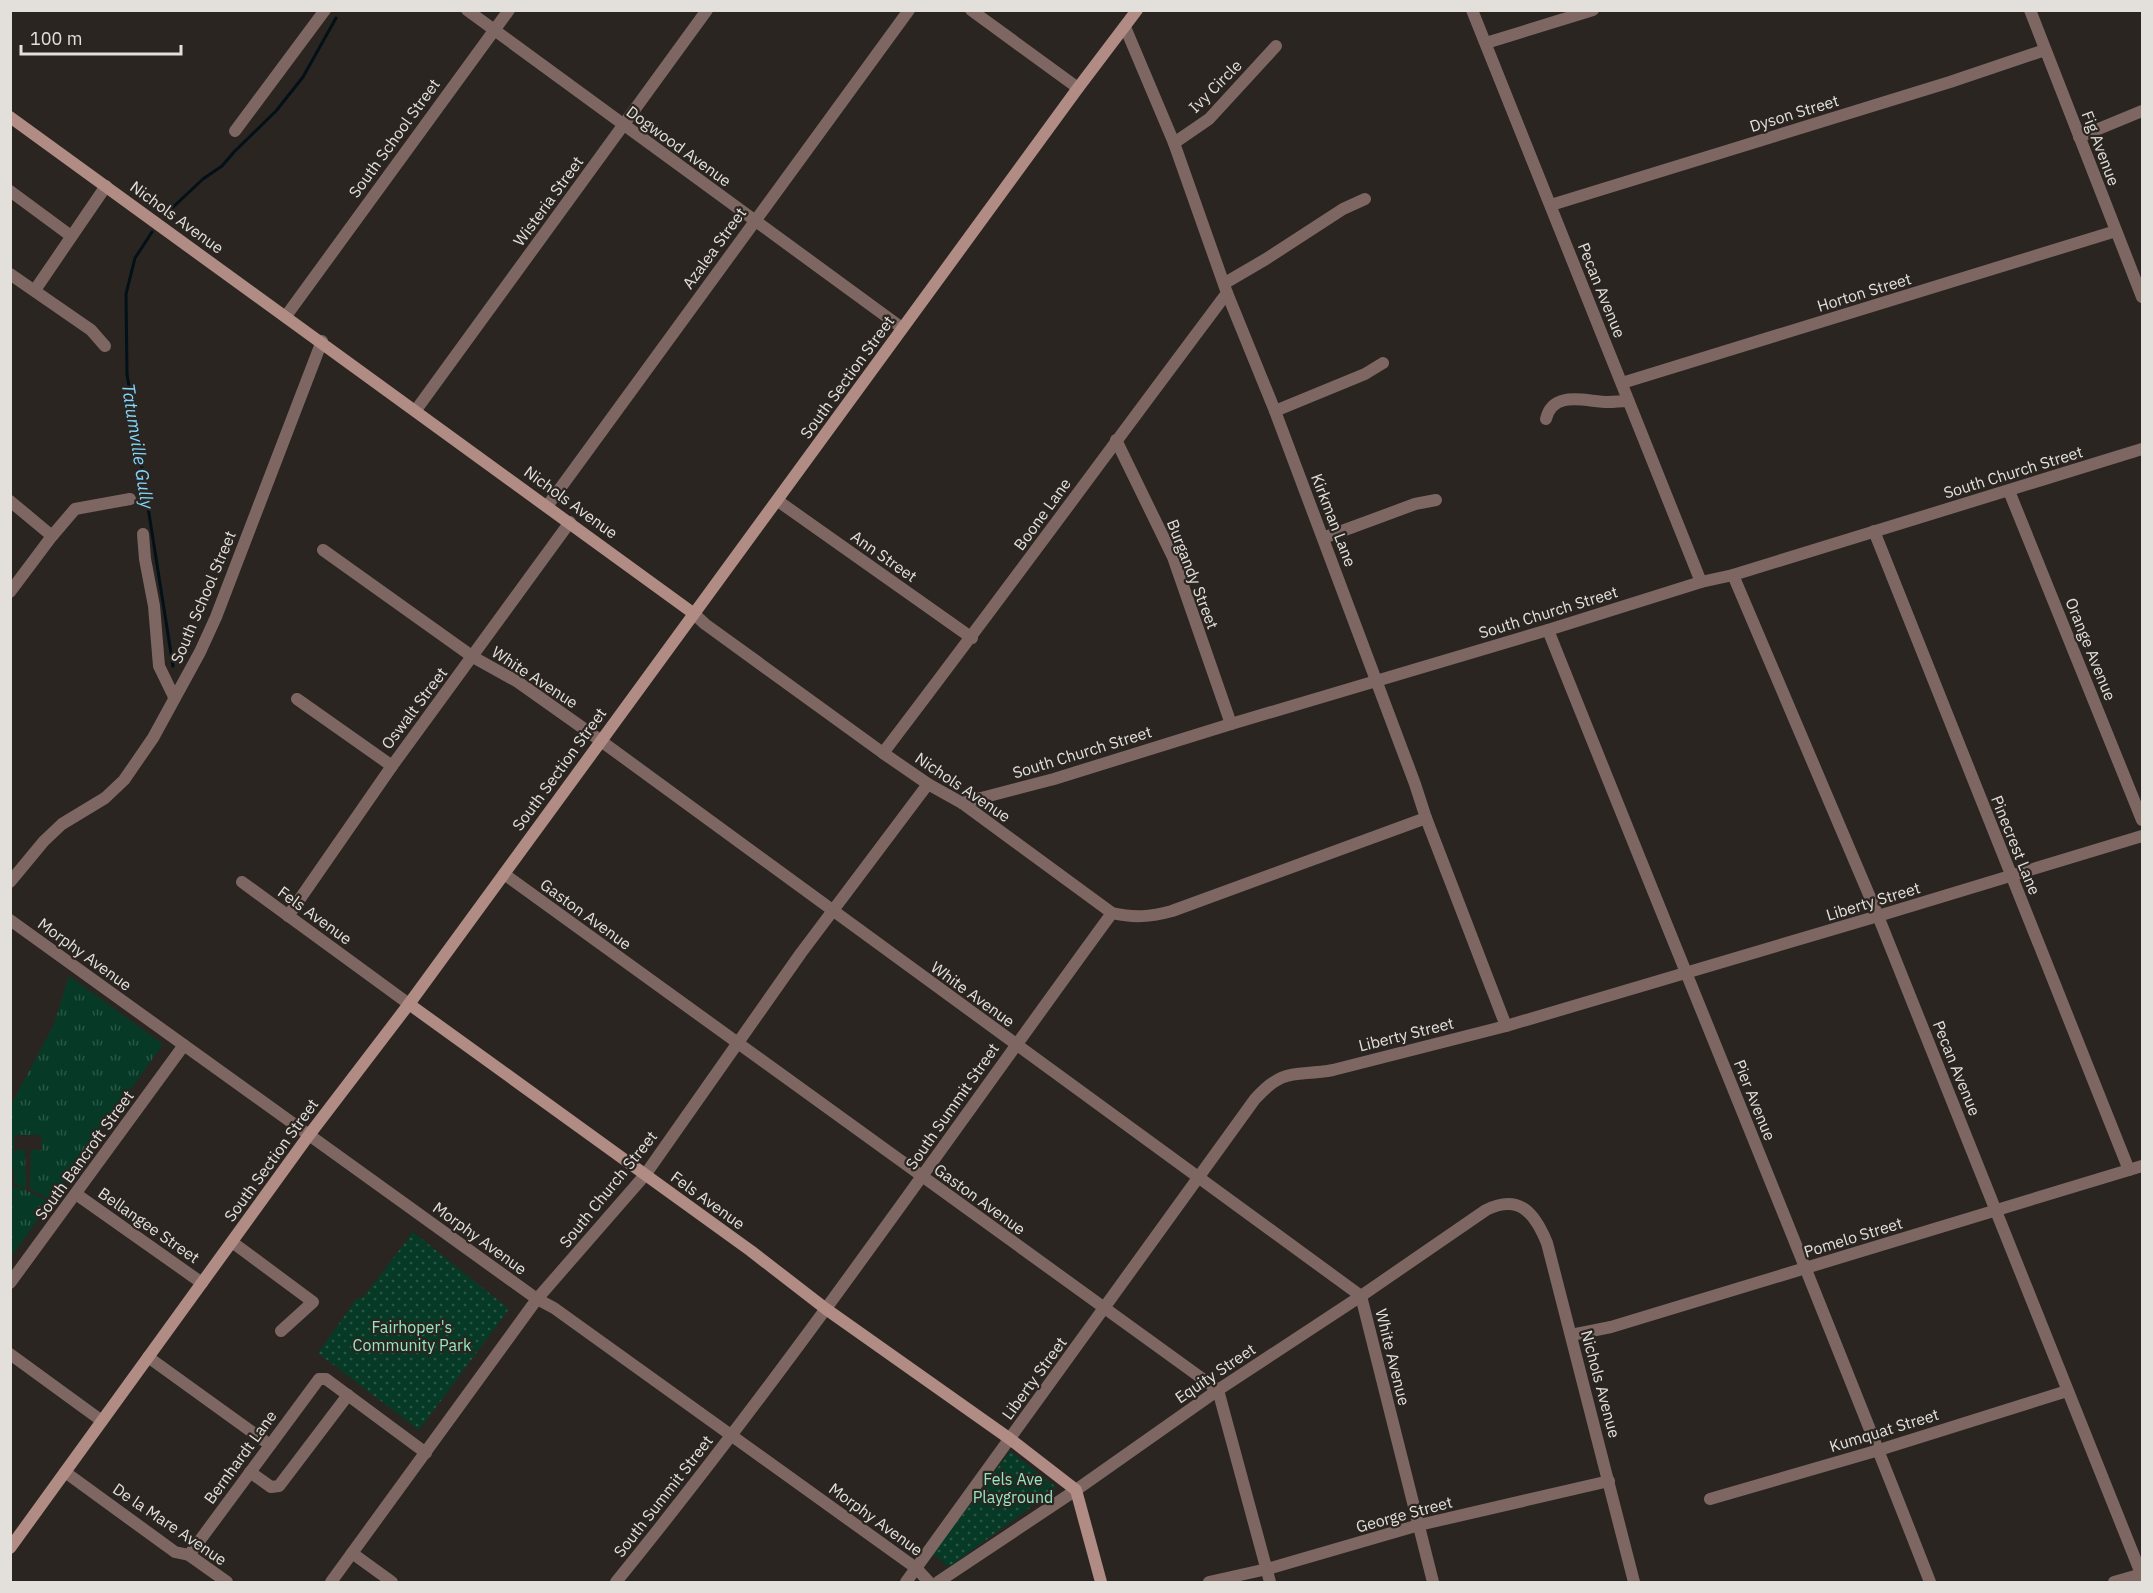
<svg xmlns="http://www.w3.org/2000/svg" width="2153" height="1593" viewBox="0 0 2153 1593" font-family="'IBM Plex Sans',sans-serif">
<defs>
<pattern id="grass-tufts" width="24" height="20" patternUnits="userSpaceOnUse" patternTransform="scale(1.5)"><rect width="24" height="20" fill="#063a27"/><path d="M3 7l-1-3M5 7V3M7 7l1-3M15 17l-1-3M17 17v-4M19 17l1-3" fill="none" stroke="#2a5646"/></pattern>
<pattern id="park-dots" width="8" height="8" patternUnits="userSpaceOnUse" patternTransform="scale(1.5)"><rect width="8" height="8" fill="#063a27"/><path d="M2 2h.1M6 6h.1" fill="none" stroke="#2a5646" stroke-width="1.8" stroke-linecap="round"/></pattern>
</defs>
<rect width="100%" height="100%" fill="#2a2520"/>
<g fill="url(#grass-tufts)">
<path d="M 69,976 L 163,1044 L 52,1200 L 30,1189 L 31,1150 L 42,1150 L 41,1135 L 14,1135 L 14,1148 L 11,1148 L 11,1105 L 54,1024 Z"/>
<path d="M 11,1150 L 25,1150 L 26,1189 L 14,1183 L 14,1171 L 11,1170 Z"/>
<path d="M 11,1187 L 19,1187 L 50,1202 L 11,1257 Z"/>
</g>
<g fill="url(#park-dots)">
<path d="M 413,1232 L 509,1309 L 419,1430 L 318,1353 L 358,1297 L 362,1299 Z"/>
<path d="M 1010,1451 L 1057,1488 L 949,1567 L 933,1554 Z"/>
</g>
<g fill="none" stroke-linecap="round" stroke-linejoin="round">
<g stroke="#021017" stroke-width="3">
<path d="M 171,209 L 203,179 L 222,166 L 234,152 L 276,111 L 303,77 L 336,18"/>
<path d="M 152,232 L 135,258 L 126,294 L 127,374 L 173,666"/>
</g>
<g stroke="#7e6762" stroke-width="12">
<path d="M 467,10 L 902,328"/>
<path d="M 971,10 L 1078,88"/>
<path d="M 1472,10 L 1701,582"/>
<path d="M 2030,10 L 2142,297"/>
<path d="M 1125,27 L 1174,143 L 1227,293 L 1275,411 L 1415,784 L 1426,818 L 1506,1026"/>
<path d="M 1486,43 L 1593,10"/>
<path d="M 235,131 L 325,10"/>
<path d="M 2079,137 L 2142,111"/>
<path d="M 1174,143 L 1209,119 L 1276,46"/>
<path d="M 10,191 L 71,236"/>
<path d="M 1551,205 L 1950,82 L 2045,50"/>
<path d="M 10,274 L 91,330 L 105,346"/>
<path d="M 1225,283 L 1266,259 L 1343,209 L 1365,199"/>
<path d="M 35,290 L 106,186"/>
<path d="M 286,316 L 509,10"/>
<path d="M 1622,383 L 2116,231"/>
<path d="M 416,410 L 707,10"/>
<path d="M 1275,411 L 1365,374 L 1383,363"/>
<path d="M 1546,419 C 1553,389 1587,402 1608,402 C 1615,402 1621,401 1628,401"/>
<path d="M 1116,440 L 1173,557 L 1231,724"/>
<path d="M 2009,491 L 2142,820"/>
<path d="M 10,501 L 52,536"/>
<path d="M 778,501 L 972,638"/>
<path d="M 548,505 L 909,10"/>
<path d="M 1874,531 L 2129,1170"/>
<path d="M 143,534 L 145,559 L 154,606 L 159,666 L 174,697"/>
<path d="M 1323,538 L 1415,504 L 1436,500"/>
<path d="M 323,550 L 473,657 L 518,682 L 590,733 L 1361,1296 L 1433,1582"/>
<path d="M 1733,575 L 1878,916 L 2142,1576"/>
<path d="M 10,592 L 52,536 L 75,509 L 130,499"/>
<path d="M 693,613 L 705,624 L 883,753 L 928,784 L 962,803 L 1112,913 C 1134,918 1150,917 1172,911 L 1426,818"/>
<path d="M 1548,630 C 1675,948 1806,1264 1930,1582"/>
<path d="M 297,699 L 392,766"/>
<path d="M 883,753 C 999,601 1112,446 1227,293"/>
<path d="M 962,803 L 1054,779 L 1231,724 L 1548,630 L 1701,582 L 1733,575 L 2142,449"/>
<path d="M 504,874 L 1218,1390 L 1270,1582"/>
<path d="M 10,882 L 44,841 L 62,824 L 105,798 L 124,780 L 153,738 L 200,652 L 216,617 L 322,341"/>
<path d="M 242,882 L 409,1004"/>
<path d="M 288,916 L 392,766 L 570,522"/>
<path d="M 10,920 L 537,1299 L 554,1308 L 916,1568 L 929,1582"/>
<path d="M 76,1194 L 202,1283"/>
<path d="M 232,1242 L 313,1302 L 281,1331"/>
<path d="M 10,1283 L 184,1045"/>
<path d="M 1571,1335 L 1611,1327 L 2142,1166"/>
<path d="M 10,1354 L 102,1421"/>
<path d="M 148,1357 L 270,1445"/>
<path d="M 65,1472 L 175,1552 L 189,1555 L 227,1582"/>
<path d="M 250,1472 L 271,1487 L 279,1486 L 348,1395"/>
<path d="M 1710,1499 L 1879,1450 L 2067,1391"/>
<path d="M 352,1553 L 392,1582"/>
<path d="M 189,1555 L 319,1379 L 326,1379 L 426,1453"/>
<path d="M 331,1582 L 537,1299 L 645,1175 L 801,953 L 928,784"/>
<path d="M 616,1582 C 791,1367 948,1137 1112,913"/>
<path d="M 906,1582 L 1255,1099 C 1285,1066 1295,1077 1333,1070 L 1506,1026 L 1878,916 L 2142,836"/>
<path d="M 938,1582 L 1076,1490 L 1218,1390 L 1361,1296 L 1486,1210 C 1520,1193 1535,1214 1547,1243 L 1634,1582"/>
<path d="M 1209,1582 L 1267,1569 L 1419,1525 L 1609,1481"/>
<path d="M 2114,1582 L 2142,1574"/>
</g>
<g stroke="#b18c84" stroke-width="12">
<path d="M 10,117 L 693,613"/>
<path d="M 409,1004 L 751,1251 L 826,1309 L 1010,1439 L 1076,1490 L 1101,1582"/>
<path d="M 10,1548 L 309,1135 L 409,1004 L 1078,88 L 1137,10"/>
</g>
</g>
<g text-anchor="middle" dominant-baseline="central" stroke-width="4.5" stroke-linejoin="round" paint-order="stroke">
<g font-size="16" fill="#e3e0dc" stroke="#2a2520">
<text transform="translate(1215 86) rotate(-45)">Ivy Circle</text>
<text transform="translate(1794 113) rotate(-17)">Dyson Street</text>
<text transform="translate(394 138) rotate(-54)">South School Street</text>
<text transform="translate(679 146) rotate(36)">Dogwood Avenue</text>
<text transform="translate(2101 148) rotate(69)">Fig Avenue</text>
<text transform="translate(548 201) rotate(-54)">Wisteria Street</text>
<text transform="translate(177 217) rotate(36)">Nichols Avenue</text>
<text transform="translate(714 248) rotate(-54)">Azalea Street</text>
<text transform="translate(1602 290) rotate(68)">Pecan Avenue</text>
<text transform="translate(1864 292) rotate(-17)">Horton Street</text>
<text transform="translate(847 377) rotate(-54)">South Section Street</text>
<text transform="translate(2013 472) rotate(-17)">South Church Street</text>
<text transform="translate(571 502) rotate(36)">Nichols Avenue</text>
<text transform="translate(1042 514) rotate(-54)">Boone Lane</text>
<text transform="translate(1334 520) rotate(69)">Kirkman Lane</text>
<text transform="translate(884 556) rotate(35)">Ann Street</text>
<text transform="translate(1193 574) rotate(69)">Burgandy Street</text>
<text transform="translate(203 597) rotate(-67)">South School Street</text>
<text transform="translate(1548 612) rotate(-17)">South Church Street</text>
<text transform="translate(2091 649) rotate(68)">Orange Avenue</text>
<text transform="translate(535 677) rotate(33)">White Avenue</text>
<text transform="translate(414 708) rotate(-53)">Oswalt Street</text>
<text transform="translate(1082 752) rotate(-17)">South Church Street</text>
<text transform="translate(559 769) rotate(-54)">South Section Street</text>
<text transform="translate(963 787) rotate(34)">Nichols Avenue</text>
<text transform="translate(2016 845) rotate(68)">Pinecrest Lane</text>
<text transform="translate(1873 901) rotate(-17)">Liberty Street</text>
<text transform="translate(586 914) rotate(36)">Gaston Avenue</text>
<text transform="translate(315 915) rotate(36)">Fels Avenue</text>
<text transform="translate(85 954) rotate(36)">Morphy Avenue</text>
<text transform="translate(973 994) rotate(36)">White Avenue</text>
<text transform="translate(1406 1034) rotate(-14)">Liberty Street</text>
<text transform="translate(1957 1068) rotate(68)">Pecan Avenue</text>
<text transform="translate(1755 1100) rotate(68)">Pier Avenue</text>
<text transform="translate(952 1106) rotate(-55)">South Summit Street</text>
<text transform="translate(84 1155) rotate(-54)">South Bancroft Street</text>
<text transform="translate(271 1160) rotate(-54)">South Section Street</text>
<text transform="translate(608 1189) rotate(-51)">South Church Street</text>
<text transform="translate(980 1199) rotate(36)">Gaston Avenue</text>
<text transform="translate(708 1200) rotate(36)">Fels Avenue</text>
<text transform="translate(149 1225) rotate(35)">Bellangee Street</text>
<text transform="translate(1853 1237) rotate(-17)">Pomelo Street</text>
<text transform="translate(480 1238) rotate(36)">Morphy Avenue</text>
<text transform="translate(1393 1357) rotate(76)">White Avenue</text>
<text transform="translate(1215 1373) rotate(-34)">Equity Street</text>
<text transform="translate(1034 1378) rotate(-54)">Liberty Street</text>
<text transform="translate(1601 1384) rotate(75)">Nichols Avenue</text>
<text transform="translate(1884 1430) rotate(-17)">Kumquat Street</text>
<text transform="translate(240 1457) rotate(-54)">Bernhardt Lane</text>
<text transform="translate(663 1496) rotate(-52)">South Summit Street</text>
<text transform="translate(1404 1514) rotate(-15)">George Street</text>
<text transform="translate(876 1519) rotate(36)">Morphy Avenue</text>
<text transform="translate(170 1524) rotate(34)">De la Mare Avenue</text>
</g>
<g font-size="16" fill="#93e7c0" stroke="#2a2520">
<text x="412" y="1327">Fairhoper's<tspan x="412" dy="18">Community Park</tspan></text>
<text x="1013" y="1479">Fels Ave<tspan x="1013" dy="18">Playground</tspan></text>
</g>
<g font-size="18" font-style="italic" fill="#81d7fd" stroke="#2a2520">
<text transform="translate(138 446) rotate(81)">Tatumville Gully</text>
</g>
</g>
<rect width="2153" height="1593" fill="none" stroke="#e3e0dc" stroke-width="24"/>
<path d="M21 45v9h160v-9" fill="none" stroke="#e3e0dc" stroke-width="3"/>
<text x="30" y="45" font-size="18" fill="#e3e0dc" stroke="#2a2520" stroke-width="4.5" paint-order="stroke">100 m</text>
</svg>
